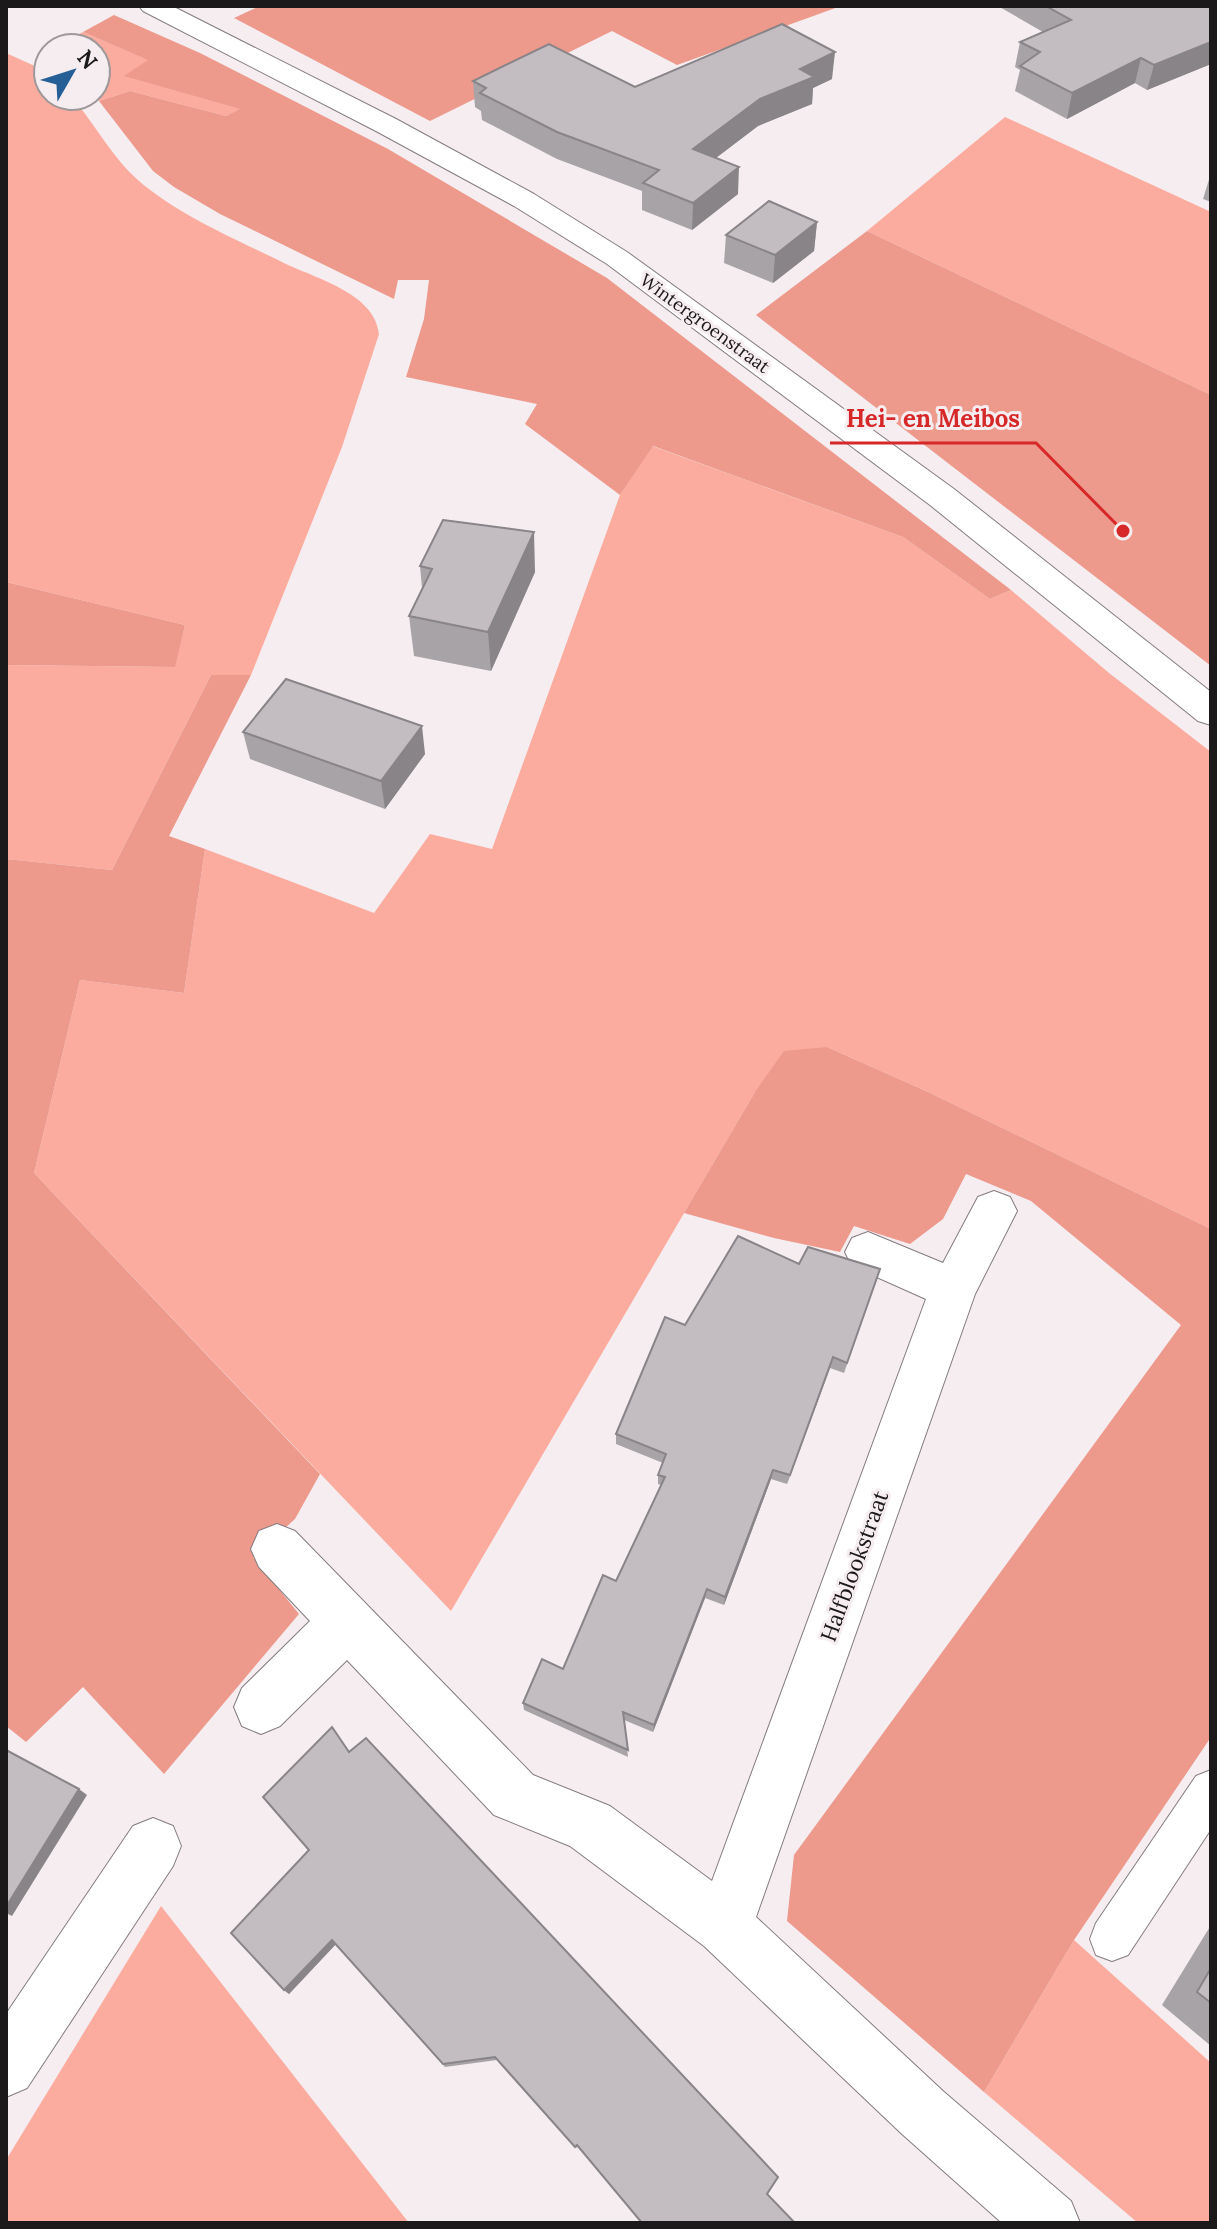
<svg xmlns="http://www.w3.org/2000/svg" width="1217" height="2229" viewBox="0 0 1217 2229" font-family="Lora,serif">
<rect width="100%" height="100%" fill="#f5edf0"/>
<g fill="#fbac9f">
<path d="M 83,32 L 149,60 L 126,76 L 241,109 L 226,116 L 130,91 L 99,101 L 95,96 L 96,48 L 52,48 Z"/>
<path d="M 6,53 L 48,72 L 48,96 L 71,96 C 90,118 104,143 123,165 C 160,208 236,239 286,264 C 318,279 375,294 379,334 L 342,447 L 251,675 L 211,675 L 112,870 L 6,859 L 6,665 L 174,667 L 185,625 L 6,582 Z"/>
<path d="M 1005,117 L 1211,212 L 1211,395 L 867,231 Z"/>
<path d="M 652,446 L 903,537 L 990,599 L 1011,590 L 1109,673 L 1211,752 L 1211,1229 L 926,1091 L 827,1047 L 755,1092 L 451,1611 L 34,1173 L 80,980 L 184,993 L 205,849 L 374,913 L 430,834 L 492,849 L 620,495 Z"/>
<path d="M 161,1906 L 409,2223 L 6,2223 L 6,2160 Z"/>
<path d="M 1074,1940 L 1211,2063 L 1211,2223 L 1138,2223 L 984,2092 Z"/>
</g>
<g fill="#ed998c">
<path d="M 260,6 L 841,6 L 677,65 L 612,31 L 430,121 L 234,18 Z"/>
<path d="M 114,15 L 200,53 L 388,149 L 607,278 L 1011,590 L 990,599 L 903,537 L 653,446 L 620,495 L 525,424 L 537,404 L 406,377 L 424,319 L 429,280 L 398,280 L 394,299 L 220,214 L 174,187 L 153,171 L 99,101 L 130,91 L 226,116 L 240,109 L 124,76 L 148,60 L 83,32 Z"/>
<path d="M 867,231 L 1211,395 L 1211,666 L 756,315 Z"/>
<path d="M 6,582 L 185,625 L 175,667 L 6,665 Z"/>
<path d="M 211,675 L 251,675 L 169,836 L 205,849 L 184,993 L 80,980 L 34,1173 L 320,1474 L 295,1519 L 253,1557 L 299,1614 L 164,1774 L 83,1687 L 26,1742 L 6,1726 L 6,859 L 112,870 Z"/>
<path d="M 827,1047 L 926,1091 L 1211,1229 L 1211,1737 L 1074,1940 L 984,2092 L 787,1921 L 794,1855 L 1181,1325 L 1031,1201 L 966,1174 L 943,1219 L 910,1244 L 854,1226 L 840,1252 L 774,1238 L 684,1213 L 755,1092 L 784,1051 Z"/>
</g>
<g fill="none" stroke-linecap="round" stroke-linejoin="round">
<defs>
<path id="service" d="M 1211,1770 L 1211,1829 L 1128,1955 L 1112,1961 L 1096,1955 L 1090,1939 L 1096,1923 L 1196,1776 Z"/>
<g id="minor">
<path d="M 139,6 L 172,6 L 396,119 L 534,194 L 627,252 L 954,489 L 1211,692 L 1211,725 L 1198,721 L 930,505 L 607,264 L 514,206 L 376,131 L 143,11 Z"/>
<path d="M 994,1191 L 1010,1197 L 1017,1211 L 975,1294 L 756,1917 L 944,2092 L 1071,2201 L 1080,2223 L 1002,2223 L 902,2134 L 704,1946 L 570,1846 L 494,1815 L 347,1660 L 280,1726 L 261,1734 L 242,1726 L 234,1707 L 242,1688 L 310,1621 L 259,1567 L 251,1549 L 259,1531 L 277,1524 L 295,1531 L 533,1775 L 610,1806 L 712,1881 L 926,1299 L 852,1266 L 845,1252 L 852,1238 L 868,1232 L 943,1263 L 978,1197 Z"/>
<path d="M 153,1818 L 173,1826 L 181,1846 L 173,1866 L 27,2088 L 6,2097 L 6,2014 L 133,1826 Z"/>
</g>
</defs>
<use href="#service" stroke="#847c7f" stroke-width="2"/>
<use href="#minor" stroke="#847c7f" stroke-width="2"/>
<use href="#service" fill="#fff" fill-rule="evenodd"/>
<use href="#minor" fill="#fff" fill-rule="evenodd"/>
</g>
<g fill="#a8a3a7">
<path d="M 998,6 L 1211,6 L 1211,64 L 1147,90 L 1135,83 L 1067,119 L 1015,91 L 1020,70 L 1015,67 L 1020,42 L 1043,32 Z"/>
<path d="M 832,79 L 813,88 L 812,104 L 758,126 L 716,158 L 738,194 L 692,230 L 642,210 L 642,191 L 557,159 L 482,120 L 481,111 L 475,107 L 473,81 L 635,87 Z"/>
<path d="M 1211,173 L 1211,202 L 1203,199 Z"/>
<path d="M 817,222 L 814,251 L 773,283 L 724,263 L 726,235 Z"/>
<path d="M 420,566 L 535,572 L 491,671 L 414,656 L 409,616 L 422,588 Z"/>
<path d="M 243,732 L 425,754 L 385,809 L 250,759 Z"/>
<path d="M 799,1264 L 880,1269 L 844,1373 L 830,1368 L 787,1484 L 771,1479 L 724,1605 L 705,1598 L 653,1732 L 624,1720 L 628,1757 L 524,1710 L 523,1703 L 563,1669 L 616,1581 L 661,1485 L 658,1484 L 658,1475 L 663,1463 L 616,1444 L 616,1434 L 685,1325 Z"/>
<path d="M 309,1850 L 578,2146 L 576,2148 L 497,2060 L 445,2067 L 336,1944 L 289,1994 L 284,1990 Z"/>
<path d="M 1211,1925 L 1211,2046 L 1162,2005 Z"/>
</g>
<g fill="#888488">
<path d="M 1211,42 L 1211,64 L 1147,90 L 1154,65 Z"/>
<path d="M 835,52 L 832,79 L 813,88 L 812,104 L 758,126 L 692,176 L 693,149 L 800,69 Z"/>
<path d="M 1141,58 L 1135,83 L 1067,119 L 1072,93 Z"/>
<path d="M 739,167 L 738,194 L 692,230 L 693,203 Z"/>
<path d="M 817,222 L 814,251 L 773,283 L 775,255 Z"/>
<path d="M 534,532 L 535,572 L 491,671 L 488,632 Z"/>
<path d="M 422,726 L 425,754 L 385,809 L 381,781 Z"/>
<path d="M 833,1357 L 830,1368 L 787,1484 L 790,1475 Z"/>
<path d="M 773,1470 L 771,1479 L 724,1605 L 725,1597 Z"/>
<path d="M 707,1589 L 705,1598 L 653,1732 L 654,1725 Z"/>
<path d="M 79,1789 L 87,1795 L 12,1916 L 6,1913 L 6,1907 Z"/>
<path d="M 332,1940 L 336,1944 L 289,1994 L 284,1990 Z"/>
</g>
<g fill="#c3bdc2" stroke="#888488" stroke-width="2">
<path d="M 1046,6 L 1211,6 L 1211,42 L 1154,65 L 1141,58 L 1072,93 L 1020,66 L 1040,52 L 1020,42 L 1071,20 Z"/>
<path d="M 782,24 L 835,52 L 800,69 L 814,77 L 760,99 L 693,149 L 739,167 L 693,203 L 643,183 L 659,170 L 557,132 L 480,93 L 486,88 L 473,81 L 549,44 L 635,87 Z"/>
<path d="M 769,201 L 817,222 L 775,255 L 726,235 Z"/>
<path d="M 443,520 L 534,532 L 488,632 L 409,616 L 432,569 L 420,566 Z"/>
<path d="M 286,679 L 422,726 L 381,781 L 243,732 Z"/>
<path d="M 738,1236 L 799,1264 L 808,1247 L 880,1269 L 847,1363 L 833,1357 L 790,1475 L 773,1470 L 725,1597 L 707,1589 L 654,1725 L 623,1712 L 628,1750 L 523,1703 L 542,1659 L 563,1669 L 603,1575 L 616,1581 L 665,1477 L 658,1475 L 666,1454 L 616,1434 L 665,1317 L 685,1325 Z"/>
<path d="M 332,1727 L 349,1752 L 366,1738 L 778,2177 L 767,2194 L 795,2223 L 642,2223 L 577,2145 L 575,2147 L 495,2057 L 443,2064 L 332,1940 L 284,1990 L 231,1933 L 309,1850 L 263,1797 Z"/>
<path d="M 6,1750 L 79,1789 L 6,1907 Z"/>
<path d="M 1211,1968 L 1211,2003 L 1197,1992 Z"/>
</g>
<g text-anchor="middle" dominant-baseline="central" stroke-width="6" stroke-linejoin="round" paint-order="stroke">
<g font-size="18" fill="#1c191a" stroke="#f5edf0">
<text transform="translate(705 323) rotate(36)">Wintergroenstraat</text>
</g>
<g font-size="22" fill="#1c191a" stroke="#f5edf0">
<text transform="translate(854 1566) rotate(-70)">Halfblookstraat</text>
</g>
</g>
<path fill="none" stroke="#d62828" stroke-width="3" d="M1123 531L1036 443H830"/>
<circle fill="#d62828" stroke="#f5edf0" stroke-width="3" cx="1123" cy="531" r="8"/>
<g font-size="24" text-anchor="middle" font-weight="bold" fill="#d62828" stroke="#f5edf0" stroke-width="6" stroke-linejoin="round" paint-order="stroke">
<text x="933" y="427">Hei- en Meibos</text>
</g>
<rect width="1217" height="2229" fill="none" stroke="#1c191a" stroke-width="16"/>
<g transform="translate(72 72) rotate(51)"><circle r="38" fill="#f5edf0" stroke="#9e989a" stroke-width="2"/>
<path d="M0-6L14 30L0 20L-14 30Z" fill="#255f96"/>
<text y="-12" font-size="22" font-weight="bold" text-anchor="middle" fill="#1c191a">N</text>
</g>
</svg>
